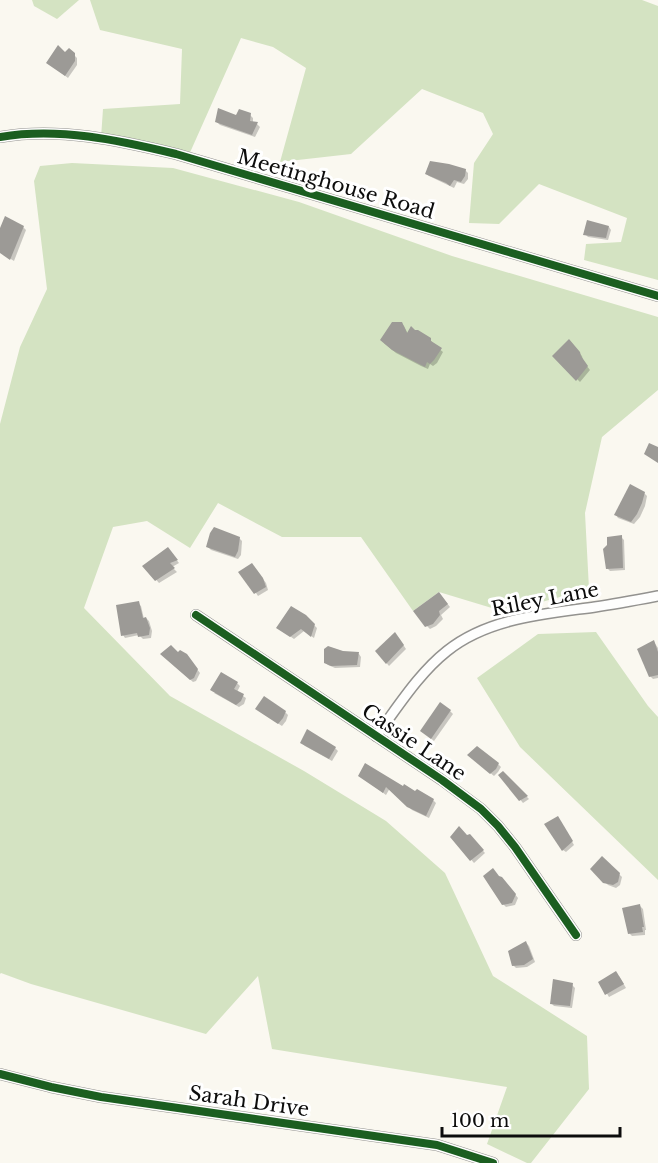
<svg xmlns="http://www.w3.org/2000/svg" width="658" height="1163" viewBox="0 0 658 1163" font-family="'Libre Baskerville',serif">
<rect width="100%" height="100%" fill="#faf8f0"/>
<g fill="#d4e3c2">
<path d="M 32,0 L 79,0 L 57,19 L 34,6 Z"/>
<path d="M 90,0 L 642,0 L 658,6 L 658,280 L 584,260 L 586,244 L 621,242 L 627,218 L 539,184 L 499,224 L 469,223 L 474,163 L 493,134 L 483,113 L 422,89 L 351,154 L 280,162 L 306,68 L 273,47 L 241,38 L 188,157 L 101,138 L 103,109 L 180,104 L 182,49 L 100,30 Z"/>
<path d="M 72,163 L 173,168 L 299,202 L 452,256 L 658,317 L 658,390 L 602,437 L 585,513 L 589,589 L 505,612 L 439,592 L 413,611 L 361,537 L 282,537 L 218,503 L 190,548 L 147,521 L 113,527 L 84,608 L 170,696 L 304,771 L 386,821 L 445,873 L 493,976 L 587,1036 L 589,1089 L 531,1163 L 527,1163 L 487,1144 L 507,1087 L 272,1049 L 258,976 L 206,1034 L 31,984 L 1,973 L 0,974 L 0,424 L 20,347 L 47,289 L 34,181 L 40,166 Z"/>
<path d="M 596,632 L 648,706 L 658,717 L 658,880 L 520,747 L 477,678 L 538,634 Z"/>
</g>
<g fill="#0003">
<path d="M 69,50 L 77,58 L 77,65 L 68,78 L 51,65 Z"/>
<path d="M 250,115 L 253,118 L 253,123 L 257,124 L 260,127 L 255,137 L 220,125 L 217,122 Z"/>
<path d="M 465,170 L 468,173 L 468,179 L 464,184 L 457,182 L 454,188 L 429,176 L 426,173 Z"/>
<path d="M 23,227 L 26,230 L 14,261 L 0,252 L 0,232 Z"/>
<path d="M 609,227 L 611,230 L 608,240 L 588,237 L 585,234 Z"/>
<path d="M 401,323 L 404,326 L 408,334 L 430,339 L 433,344 L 443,352 L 437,363 L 433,366 L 430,364 L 428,369 L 421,366 L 396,353 L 384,343 Z"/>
<path d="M 569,341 L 582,356 L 583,361 L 590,370 L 580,382 L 554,356 Z"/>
<path d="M 644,493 L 647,496 L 645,506 L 640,517 L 634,524 L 618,518 L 616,515 Z"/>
<path d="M 621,537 L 624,540 L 625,570 L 610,571 L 607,568 L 608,546 Z"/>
<path d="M 239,538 L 242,541 L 241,555 L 238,559 L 211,550 L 208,547 Z"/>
<path d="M 170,552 L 179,563 L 172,567 L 177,572 L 159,583 L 144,566 Z"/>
<path d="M 255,568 L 266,583 L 268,590 L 258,596 L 256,593 Z"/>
<path d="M 442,597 L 450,607 L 441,615 L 443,619 L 436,626 L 430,629 L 427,626 Z"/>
<path d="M 138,603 L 141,606 L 144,619 L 146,618 L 149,621 L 152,631 L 151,638 L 143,639 L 139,635 L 125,638 L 123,635 Z"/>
<path d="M 305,616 L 317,628 L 314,638 L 304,631 L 294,639 L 281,630 Z"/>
<path d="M 398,637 L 406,649 L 389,666 L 377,651 Z"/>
<path d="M 654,642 L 658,648 L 658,678 L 653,679 L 650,676 Z"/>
<path d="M 343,653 L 359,654 L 361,657 L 360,667 L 335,668 L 328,665 L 325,662 Z"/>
<path d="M 162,654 L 178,654 L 189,659 L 200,673 L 196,681 L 193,682 Z"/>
<path d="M 237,683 L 240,686 L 237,692 L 246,698 L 244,704 L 239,707 L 214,693 Z"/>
<path d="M 259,711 L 285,712 L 288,715 L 286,721 L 282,726 Z"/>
<path d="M 450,711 L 453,714 L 434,741 L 422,731 Z"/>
<path d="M 302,743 L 335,748 L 338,751 L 332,761 L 305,746 Z"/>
<path d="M 472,758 L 498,764 L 501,767 L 498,772 L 494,776 Z"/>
<path d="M 503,773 L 529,799 L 523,803 L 500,776 Z"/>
<path d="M 363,778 L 403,788 L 433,800 L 436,803 L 429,818 L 412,810 L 390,788 L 386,795 Z"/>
<path d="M 560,821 L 574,845 L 566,852 L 563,850 Z"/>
<path d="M 469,836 L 485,853 L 474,863 L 452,837 Z"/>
<path d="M 602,858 L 622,877 L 620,885 L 616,888 L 608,885 L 592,869 Z"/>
<path d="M 499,878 L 505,882 L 518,898 L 515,905 L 506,907 L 503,904 Z"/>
<path d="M 640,906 L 643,909 L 646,930 L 645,930 L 645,935 L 632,936 L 630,934 Z"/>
<path d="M 526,943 L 529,946 L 535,962 L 527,967 L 516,968 L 513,965 Z"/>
<path d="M 619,976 L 626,988 L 609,997 L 600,982 Z"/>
<path d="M 572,985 L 575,988 L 572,1008 L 554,1006 L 551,1003 Z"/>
</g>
<g fill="#9c9a96">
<path d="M 58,45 L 65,52 L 69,48 L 75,53 L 75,61 L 65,76 L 46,63 Z"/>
<path d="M 218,108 L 236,115 L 239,109 L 251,113 L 250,121 L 258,122 L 252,135 L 215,122 Z"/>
<path d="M 430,161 L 449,164 L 466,169 L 465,176 L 461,182 L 454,180 L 450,186 L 446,183 L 425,174 Z"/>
<path d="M 5,216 L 24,226 L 10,260 L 0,253 L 0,228 Z"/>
<path d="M 587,220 L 609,226 L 606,238 L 583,235 Z"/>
<path d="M 392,322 L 402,322 L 407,333 L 411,326 L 415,330 L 418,330 L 431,338 L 431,341 L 442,348 L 434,360 L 430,364 L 427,362 L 425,367 L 392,350 L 380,340 Z"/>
<path d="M 569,339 L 580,352 L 581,356 L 588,366 L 576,381 L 552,356 Z"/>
<path d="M 649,443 L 658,447 L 658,463 L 644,454 Z"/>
<path d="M 630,484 L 645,492 L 642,503 L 637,514 L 631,522 L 614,515 Z"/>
<path d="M 214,527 L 240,537 L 238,551 L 235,557 L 206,547 L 210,533 Z"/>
<path d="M 622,535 L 623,568 L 606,569 L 603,549 L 607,545 L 607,537 Z"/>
<path d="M 168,547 L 178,560 L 170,563 L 175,568 L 155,581 L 142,566 Z"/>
<path d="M 252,563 L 263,578 L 266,587 L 254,594 L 238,572 Z"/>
<path d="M 439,592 L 448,604 L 439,611 L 440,615 L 433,624 L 425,627 L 413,611 Z"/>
<path d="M 139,601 L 143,618 L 146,617 L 150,628 L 149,635 L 138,637 L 137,633 L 121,636 L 116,605 Z"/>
<path d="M 291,606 L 306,615 L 315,624 L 311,637 L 301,629 L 290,637 L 276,628 Z"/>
<path d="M 395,632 L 404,645 L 386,664 L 375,651 Z"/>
<path d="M 654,640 L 658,652 L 658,675 L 649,677 L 637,649 Z"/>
<path d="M 171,645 L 178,652 L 180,650 L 187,654 L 198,669 L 194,678 L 190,680 L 160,654 Z"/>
<path d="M 328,646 L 343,651 L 359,652 L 357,665 L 331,666 L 324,663 L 324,649 Z"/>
<path d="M 221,672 L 238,682 L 234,689 L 244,694 L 241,701 L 236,705 L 210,690 Z"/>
<path d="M 264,696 L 286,711 L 283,718 L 278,724 L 255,709 Z"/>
<path d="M 440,702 L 451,710 L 431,739 L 420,731 Z"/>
<path d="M 307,729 L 336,747 L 329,759 L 300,743 Z"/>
<path d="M 477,746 L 499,763 L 496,769 L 490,774 L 467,755 Z"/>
<path d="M 365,763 L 403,786 L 404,784 L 415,791 L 417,789 L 434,799 L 426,816 L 407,807 L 386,787 L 383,793 L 358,776 Z"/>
<path d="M 503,771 L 528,796 L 519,801 L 498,775 Z"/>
<path d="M 558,816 L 573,841 L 562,851 L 544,824 Z"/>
<path d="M 459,826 L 467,835 L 470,834 L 484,850 L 470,861 L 450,837 Z"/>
<path d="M 602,856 L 620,873 L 618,882 L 613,885 L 603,883 L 590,869 Z"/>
<path d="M 493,868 L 499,876 L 502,877 L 516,894 L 512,903 L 502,905 L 483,876 Z"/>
<path d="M 640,904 L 644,927 L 642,927 L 643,932 L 628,934 L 622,908 Z"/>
<path d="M 526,941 L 533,959 L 524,965 L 512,966 L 508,951 Z"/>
<path d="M 616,971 L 624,984 L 605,995 L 598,982 Z"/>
<path d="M 553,979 L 573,983 L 570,1006 L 550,1004 Z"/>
</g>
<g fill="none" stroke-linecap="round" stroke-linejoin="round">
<defs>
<g id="minor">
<path d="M 0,137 C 59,127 118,140 176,154 L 658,296"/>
<path d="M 196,615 L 442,780 L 481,809 L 498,826 L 515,847 L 576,935"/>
<path d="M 376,736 C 398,707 418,674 447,651 C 488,618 544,614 595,607 C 616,604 637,600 658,596"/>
<path d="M 0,1074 L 51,1087 L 101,1097 L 437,1145 L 493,1163"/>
</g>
</defs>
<use href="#minor" stroke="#93928f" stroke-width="12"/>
<use href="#minor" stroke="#fefefd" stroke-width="9"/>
<defs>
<g id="cycleway">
<path d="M 0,137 C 59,127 118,140 176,154 L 658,296"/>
<path d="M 196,615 L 442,780 L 481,809 L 498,826 L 515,847 L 576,935"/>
<path d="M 0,1074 L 51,1087 L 101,1097 L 437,1145 L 493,1163"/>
</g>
</defs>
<use href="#cycleway" stroke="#fff" stroke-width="11"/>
<use href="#cycleway" stroke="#1b5e20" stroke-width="8"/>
</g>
<g text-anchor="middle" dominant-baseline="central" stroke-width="6" stroke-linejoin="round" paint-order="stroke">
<g font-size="20" fill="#0c0c0c" stroke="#fff">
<text transform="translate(336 184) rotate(16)">Meetinghouse Road</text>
<text transform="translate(545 599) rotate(-11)">Riley Lane</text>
<text transform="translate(414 742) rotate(34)">Cassie Lane</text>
<text transform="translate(249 1101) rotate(8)">Sarah Drive</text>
</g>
</g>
<path d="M442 1127v9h178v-9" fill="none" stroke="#0c0c0c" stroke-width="3"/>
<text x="451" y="1127" font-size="18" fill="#0c0c0c" stroke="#ffffff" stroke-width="4.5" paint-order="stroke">100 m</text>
</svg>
